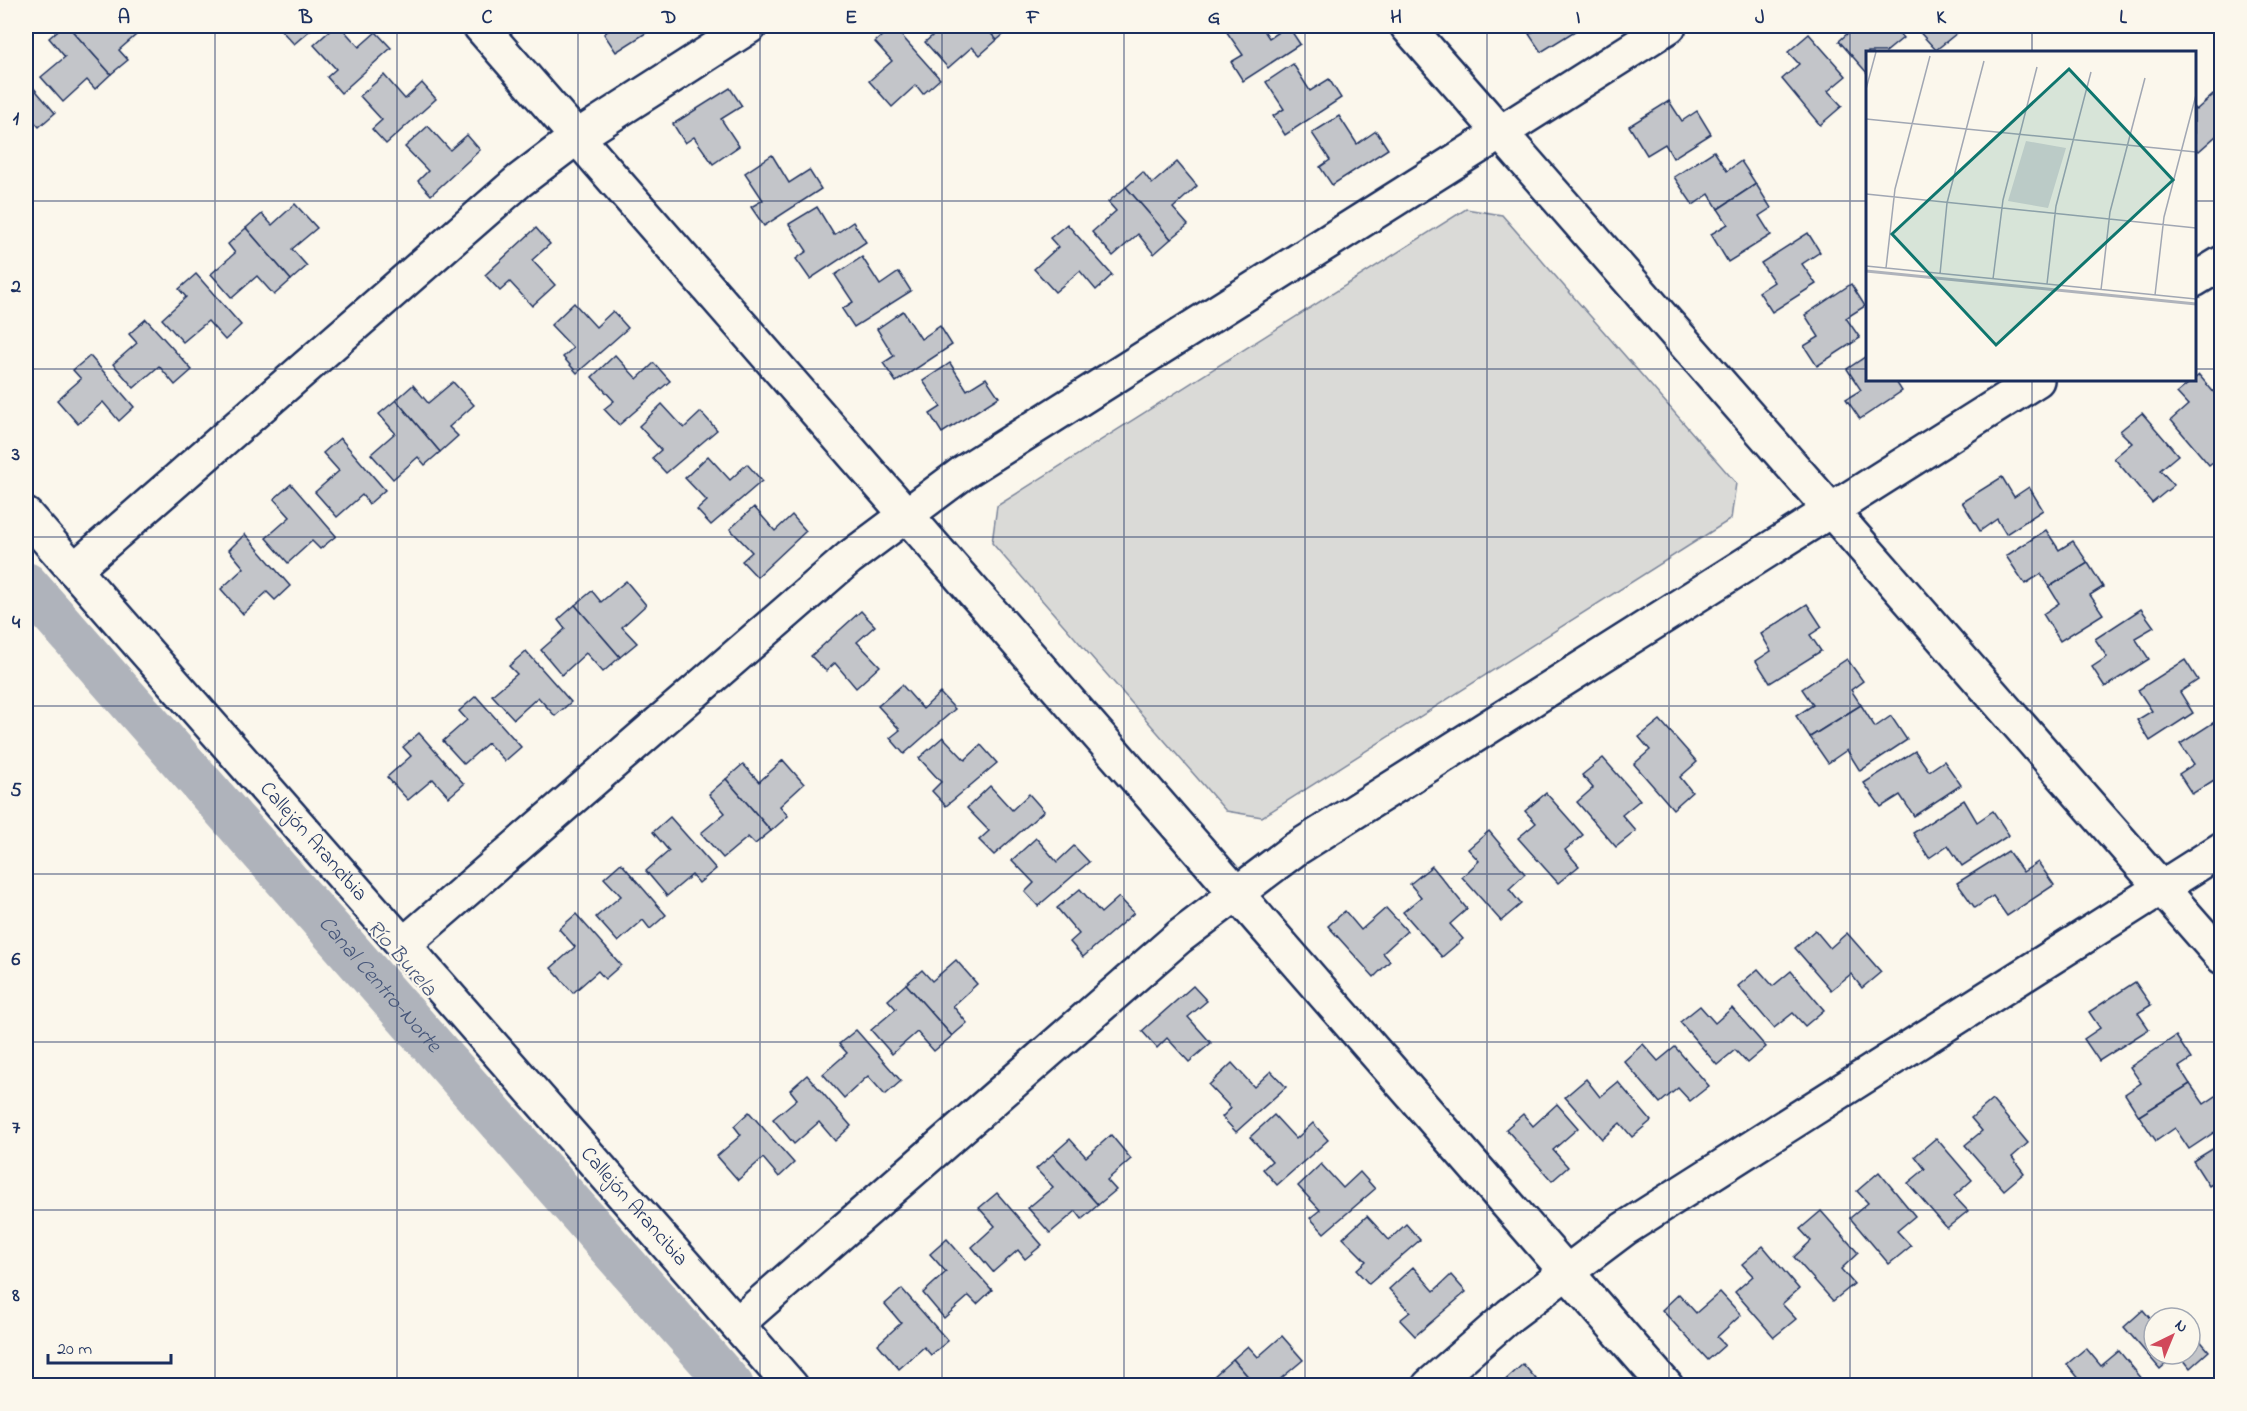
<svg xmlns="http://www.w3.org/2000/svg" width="2247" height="1411" viewBox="0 0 2247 1411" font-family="'Indie Flower',sans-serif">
<rect width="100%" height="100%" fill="#fbf7ec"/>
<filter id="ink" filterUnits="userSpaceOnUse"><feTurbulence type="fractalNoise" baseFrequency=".0167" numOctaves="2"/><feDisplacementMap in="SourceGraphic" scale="12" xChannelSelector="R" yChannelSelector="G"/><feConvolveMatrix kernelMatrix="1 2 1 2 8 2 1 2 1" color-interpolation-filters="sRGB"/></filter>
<g filter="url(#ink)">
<path fill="#dadad7" stroke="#7a849a" stroke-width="1.5" d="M 1466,209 L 1502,215 L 1736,483 L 1731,519 L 1262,817 L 1226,811 L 992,543 L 997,506 Z"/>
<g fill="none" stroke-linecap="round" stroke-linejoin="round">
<path stroke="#afb3bb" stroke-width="44" id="s1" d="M 26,584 L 732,1386"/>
</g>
<g fill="#c3c5c9" stroke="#1b2f5e" stroke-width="1.5">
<path d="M 63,26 L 68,26 L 111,74 L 95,89 L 87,80 L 63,102 L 41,77 L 65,57 L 49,38 Z"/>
<path d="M 68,26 L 141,26 L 144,28 L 119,50 L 128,60 L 111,74 Z"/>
<path d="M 282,26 L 315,26 L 294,44 L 279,28 Z"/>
<path d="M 335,26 L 340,26 L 359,47 L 376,32 L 391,48 L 341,93 L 327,77 L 336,69 L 314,45 Z"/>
<path d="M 614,26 L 657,26 L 616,52 L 604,34 Z"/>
<path d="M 893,26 L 940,79 L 923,94 L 916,85 L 892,107 L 869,81 L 892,61 L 875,42 Z"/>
<path d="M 944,26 L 984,26 L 997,40 L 980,55 L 972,47 L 948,68 L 925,42 Z"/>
<path d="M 984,26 L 1014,26 L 997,40 Z"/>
<path d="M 1228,26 L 1261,26 L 1269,38 L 1288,26 L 1300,44 L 1243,81 L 1231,62 L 1243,55 L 1224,28 Z"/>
<path d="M 1542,26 L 1583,26 L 1541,52 L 1529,34 Z"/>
<path d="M 1856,26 L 1892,26 L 1903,38 L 1886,52 L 1868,52 L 1868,74 L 1839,41 Z"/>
<path d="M 1914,26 L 1950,26 L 1957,33 L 1936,50 Z"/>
<path d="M 1809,34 L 1846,76 L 1828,91 L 1842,106 L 1820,125 L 1782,79 L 1799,64 L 1788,52 Z"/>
<path d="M 1293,64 L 1310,91 L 1329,79 L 1341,98 L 1285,135 L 1273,116 L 1284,109 L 1266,82 Z"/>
<path d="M 384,75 L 405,99 L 422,83 L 436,99 L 386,144 L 372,129 L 382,120 L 360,96 Z"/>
<path d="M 26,79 L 55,113 L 39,127 L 32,119 L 26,124 Z"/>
<path d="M 730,88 L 742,106 L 721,119 L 739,146 L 713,164 L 694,137 L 685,143 L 673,124 Z"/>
<path d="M 2213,95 L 2222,105 L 2222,142 L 2216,136 L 2199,151 L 2194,147 L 2194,108 L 2196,110 Z"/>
<path d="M 1669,101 L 1682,121 L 1697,111 L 1711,134 L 1673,158 L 1665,144 L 1647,155 L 1629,126 Z"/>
<path d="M 1339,116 L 1357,144 L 1376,131 L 1388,149 L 1332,185 L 1320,167 L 1330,160 L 1312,133 Z"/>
<path d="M 428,126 L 450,150 L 467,135 L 480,150 L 431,195 L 418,181 L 428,171 L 405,147 Z"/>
<path d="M 1714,151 L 1727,171 L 1741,161 L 1756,184 L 1718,209 L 1709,194 L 1693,205 L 1674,177 Z"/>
<path d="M 772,155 L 789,183 L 809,170 L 821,189 L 764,226 L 751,207 L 763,200 L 745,173 Z"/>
<path d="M 1177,162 L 1197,186 L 1173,208 L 1188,225 L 1171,239 L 1126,187 L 1143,172 L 1152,184 Z"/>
<path d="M 1756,184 L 1771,208 L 1759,216 L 1771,235 L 1728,262 L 1711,234 L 1728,224 L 1718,209 Z"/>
<path d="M 1126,187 L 1171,239 L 1154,254 L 1138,234 L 1113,256 L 1092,232 L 1116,211 L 1108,202 Z"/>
<path d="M 295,204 L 317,228 L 292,249 L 307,266 L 291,280 L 246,228 L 262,214 L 272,225 Z"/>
<path d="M 817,207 L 834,235 L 853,222 L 866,242 L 810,279 L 796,259 L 807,251 L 789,224 Z"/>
<path d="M 1067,224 L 1112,275 L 1096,290 L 1080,271 L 1055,292 L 1034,269 L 1058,247 L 1050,238 Z"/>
<path d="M 246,228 L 291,280 L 274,295 L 257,276 L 232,298 L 211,274 L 235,253 L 228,244 Z"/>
<path d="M 536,228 L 550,244 L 532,260 L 555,285 L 532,306 L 510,282 L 500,291 L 485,275 Z"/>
<path d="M 1808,233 L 1820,252 L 1802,264 L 1816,284 L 1772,312 L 1759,292 L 1774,282 L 1761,263 Z"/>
<path d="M 862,257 L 880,285 L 899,272 L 911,291 L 854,327 L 842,309 L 853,302 L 835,275 Z"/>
<path d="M 196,274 L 241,325 L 225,340 L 208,321 L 183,342 L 162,319 L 186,297 L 179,289 Z"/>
<path d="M 1851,284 L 1865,306 L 1846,318 L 1860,338 L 1817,366 L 1804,346 L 1819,337 L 1805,315 Z"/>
<path d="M 574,303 L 596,327 L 613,311 L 628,328 L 577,373 L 563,357 L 573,348 L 551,325 Z"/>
<path d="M 903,311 L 921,339 L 940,326 L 952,345 L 896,382 L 883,363 L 894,356 L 877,329 Z"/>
<path d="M 146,319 L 192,370 L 175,385 L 159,366 L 134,388 L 113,364 L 137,343 L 129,334 Z"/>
<path d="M 615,355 L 637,379 L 654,363 L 670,381 L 619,425 L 604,409 L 614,401 L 592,377 Z"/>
<path d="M 1868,355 L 1868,380 L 1895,380 L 1902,391 L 1860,419 L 1846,399 L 1861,390 L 1847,369 Z"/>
<path d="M 90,356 L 134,407 L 119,421 L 103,402 L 78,424 L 57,400 L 81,379 L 73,370 Z"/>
<path d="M 950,363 L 967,390 L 986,378 L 999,397 L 942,433 L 930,414 L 941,407 L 923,381 Z"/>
<path d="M 2199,375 L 2222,402 L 2222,429 L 2217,433 L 2222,437 L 2222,455 L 2209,465 L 2171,420 L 2188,405 L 2177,393 Z"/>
<path d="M 453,382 L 474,405 L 449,427 L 458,436 L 440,452 L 396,400 L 413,385 L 428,403 Z"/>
<path d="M 396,400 L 440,452 L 425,465 L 418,457 L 393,479 L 371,454 L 395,433 L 379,414 Z"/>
<path d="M 662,404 L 684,428 L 701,412 L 717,430 L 666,473 L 652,458 L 661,450 L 639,426 Z"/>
<path d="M 2142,413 L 2178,455 L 2160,470 L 2174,485 L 2152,503 L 2114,458 L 2132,443 L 2120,431 Z"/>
<path d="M 340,438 L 385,490 L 369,504 L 362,495 L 337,517 L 315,492 L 339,471 L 323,453 Z"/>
<path d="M 708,456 L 730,480 L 747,464 L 762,481 L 711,525 L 697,510 L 707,501 L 685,478 Z"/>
<path d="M 2002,477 L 2014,497 L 2029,487 L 2043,510 L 2006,534 L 1997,519 L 1980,531 L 1962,502 Z"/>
<path d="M 291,484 L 336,536 L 320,549 L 312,541 L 288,563 L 266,538 L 290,517 L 274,499 Z"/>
<path d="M 754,507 L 775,531 L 792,515 L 806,531 L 757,577 L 742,561 L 752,552 L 730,529 Z"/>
<path d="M 2046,530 L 2059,550 L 2073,541 L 2088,563 L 2049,587 L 2041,574 L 2025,584 L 2006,556 Z"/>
<path d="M 245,534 L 290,586 L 275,600 L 267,592 L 243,614 L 221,589 L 244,568 L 229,550 Z"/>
<path d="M 2088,563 L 2103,587 L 2090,595 L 2103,614 L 2060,641 L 2043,614 L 2059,603 L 2049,587 Z"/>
<path d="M 626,581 L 646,605 L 622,627 L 637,643 L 620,657 L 575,605 L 592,591 L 601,602 Z"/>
<path d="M 1807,604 L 1822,627 L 1810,635 L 1821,651 L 1770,683 L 1756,661 L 1771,651 L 1761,634 Z"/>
<path d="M 575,605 L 620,657 L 603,672 L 586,653 L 562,675 L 541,650 L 565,629 L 558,620 Z"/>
<path d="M 2141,609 L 2154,627 L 2135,638 L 2149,659 L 2105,687 L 2092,667 L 2107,657 L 2095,639 Z"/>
<path d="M 861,611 L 875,626 L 857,642 L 880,666 L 856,688 L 835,663 L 826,671 L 811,656 Z"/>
<path d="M 526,651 L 571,702 L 555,716 L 538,697 L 514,719 L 492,695 L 517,674 L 509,666 Z"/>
<path d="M 1847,659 L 1863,681 L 1851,690 L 1861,705 L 1810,737 L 1796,716 L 1813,705 L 1802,689 Z"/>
<path d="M 2185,660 L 2198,680 L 2180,692 L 2193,713 L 2150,741 L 2137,720 L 2152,711 L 2138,690 Z"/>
<path d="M 902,685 L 923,709 L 940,693 L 955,709 L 904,754 L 890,738 L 900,730 L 878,706 Z"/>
<path d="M 476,696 L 521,747 L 505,761 L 488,743 L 464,764 L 443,741 L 467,720 L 459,711 Z"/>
<path d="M 1861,705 L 1875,727 L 1891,716 L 1907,740 L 1860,771 L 1847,750 L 1828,763 L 1810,737 Z"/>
<path d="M 2222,717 L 2222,775 L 2192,794 L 2179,774 L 2194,764 L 2180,744 Z"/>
<path d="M 1660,720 L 1697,762 L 1680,777 L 1692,792 L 1673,809 L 1634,764 L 1650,750 L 1639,737 Z"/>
<path d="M 419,733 L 464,784 L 449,797 L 433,779 L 408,800 L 387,777 L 411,756 L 403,747 Z"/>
<path d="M 943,737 L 965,760 L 981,745 L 997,763 L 946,806 L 932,791 L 941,782 L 919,758 Z"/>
<path d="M 1915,751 L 1929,771 L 1944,761 L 1961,785 L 1914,816 L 1900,795 L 1881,807 L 1864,783 Z"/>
<path d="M 1603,758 L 1640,800 L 1622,815 L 1636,831 L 1616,847 L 1577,802 L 1593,788 L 1582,775 Z"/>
<path d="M 783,760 L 804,784 L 780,806 L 788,816 L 771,831 L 726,779 L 743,764 L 759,782 Z"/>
<path d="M 726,779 L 771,831 L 755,844 L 748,837 L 723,858 L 701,833 L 725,813 L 709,794 Z"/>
<path d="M 990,786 L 1012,810 L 1029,794 L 1044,811 L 994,855 L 979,840 L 989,831 L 967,808 Z"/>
<path d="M 1546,793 L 1583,835 L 1565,850 L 1579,866 L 1558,883 L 1518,838 L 1536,823 L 1525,811 Z"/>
<path d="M 1964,800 L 1977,822 L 1993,811 L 2009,835 L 1962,866 L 1948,845 L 1929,858 L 1913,833 Z"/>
<path d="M 670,817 L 716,869 L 699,883 L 692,875 L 667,896 L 646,871 L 669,851 L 653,832 Z"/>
<path d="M 1489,831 L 1525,874 L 1509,889 L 1521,904 L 1501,921 L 1462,877 L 1479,861 L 1468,849 Z"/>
<path d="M 1036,838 L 1057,862 L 1074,846 L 1089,862 L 1038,906 L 1025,892 L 1034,883 L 1012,860 Z"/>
<path d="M 2008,851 L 2023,872 L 2038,862 L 2054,885 L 2007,916 L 1993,896 L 1975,908 L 1957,883 Z"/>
<path d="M 621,863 L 666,915 L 650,929 L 643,920 L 618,942 L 596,917 L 621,896 L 604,878 Z"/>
<path d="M 1432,866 L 1467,909 L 1450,924 L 1463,939 L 1442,957 L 1403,912 L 1421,897 L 1410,884 Z"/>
<path d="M 1080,889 L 1101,913 L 1119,897 L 1134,913 L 1083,957 L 1070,942 L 1079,934 L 1057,908 Z"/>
<path d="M 1386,908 L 1407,931 L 1383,953 L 1390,961 L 1374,977 L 1328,926 L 1345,911 L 1361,930 Z"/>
<path d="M 576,914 L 621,965 L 605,979 L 598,971 L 573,993 L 551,968 L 575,947 L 559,929 Z"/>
<path d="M 1815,930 L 1830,948 L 1847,933 L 1881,972 L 1862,988 L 1851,974 L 1831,990 L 1795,948 Z"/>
<path d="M 956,960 L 977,984 L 953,1006 L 967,1023 L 952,1036 L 906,984 L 922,970 L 932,981 Z"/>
<path d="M 1758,969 L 1773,986 L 1791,971 L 1824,1010 L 1805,1026 L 1793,1013 L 1774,1028 L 1738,986 Z"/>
<path d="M 2135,982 L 2151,1005 L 2138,1013 L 2149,1029 L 2099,1061 L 2084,1039 L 2100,1028 L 2089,1012 Z"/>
<path d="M 906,984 L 952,1036 L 934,1051 L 917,1032 L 892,1054 L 871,1030 L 896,1009 L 888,1000 Z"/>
<path d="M 1193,986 L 1207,1001 L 1188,1017 L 1211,1043 L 1189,1062 L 1167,1038 L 1157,1048 L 1142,1031 Z"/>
<path d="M 1700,1006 L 1715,1023 L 1732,1008 L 1766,1047 L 1747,1063 L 1735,1050 L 1717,1065 L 1680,1022 Z"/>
<path d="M 856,1030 L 901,1081 L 885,1095 L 868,1076 L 844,1098 L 823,1074 L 847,1053 L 839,1044 Z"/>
<path d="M 2176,1036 L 2191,1059 L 2179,1067 L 2190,1084 L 2139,1116 L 2125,1094 L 2141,1083 L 2130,1067 Z"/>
<path d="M 1643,1044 L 1658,1061 L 1675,1047 L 1709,1086 L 1690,1101 L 1678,1088 L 1660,1103 L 1624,1061 Z"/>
<path d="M 1232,1063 L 1254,1087 L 1271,1071 L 1286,1087 L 1236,1132 L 1222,1117 L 1231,1108 L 1209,1085 Z"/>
<path d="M 807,1075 L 851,1126 L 835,1141 L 819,1122 L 794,1144 L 773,1119 L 797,1099 L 790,1090 Z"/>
<path d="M 1586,1079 L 1600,1097 L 1618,1082 L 1651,1121 L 1632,1137 L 1620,1123 L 1602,1139 L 1565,1097 Z"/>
<path d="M 2190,1084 L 2204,1104 L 2219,1094 L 2222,1097 L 2222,1127 L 2189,1149 L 2175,1128 L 2156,1141 L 2139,1116 Z"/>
<path d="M 1992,1100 L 2028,1143 L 2012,1157 L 2024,1173 L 2004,1190 L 1965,1145 L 1982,1131 L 1971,1118 Z"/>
<path d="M 1557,1104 L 1578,1128 L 1553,1150 L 1568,1167 L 1552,1181 L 1506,1129 L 1523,1114 L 1533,1126 Z"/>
<path d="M 749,1112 L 794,1163 L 779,1177 L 763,1158 L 738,1180 L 717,1156 L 741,1135 L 734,1126 Z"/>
<path d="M 1274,1115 L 1296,1139 L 1313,1123 L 1328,1140 L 1277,1185 L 1263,1169 L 1272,1161 L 1250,1137 Z"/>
<path d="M 1111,1135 L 1131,1159 L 1107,1180 L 1116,1190 L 1098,1205 L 1053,1154 L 1070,1139 L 1086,1157 Z"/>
<path d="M 1936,1138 L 1972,1180 L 1954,1196 L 1968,1211 L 1947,1228 L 1908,1183 L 1925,1169 L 1915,1156 Z"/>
<path d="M 2222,1143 L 2222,1178 L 2209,1186 L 2193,1161 Z"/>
<path d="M 1053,1154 L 1098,1205 L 1082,1219 L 1076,1211 L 1050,1233 L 1028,1208 L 1053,1187 L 1036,1169 Z"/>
<path d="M 1321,1164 L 1343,1188 L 1360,1172 L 1375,1189 L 1324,1233 L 1310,1218 L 1320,1210 L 1298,1186 Z"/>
<path d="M 1879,1172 L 1915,1216 L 1897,1231 L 1911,1246 L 1889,1264 L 1850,1218 L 1868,1203 L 1857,1191 Z"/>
<path d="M 997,1193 L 1042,1245 L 1025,1259 L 1018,1250 L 993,1272 L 972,1247 L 995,1226 L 979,1208 Z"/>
<path d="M 1821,1211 L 1858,1253 L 1841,1269 L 1854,1284 L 1833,1301 L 1794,1257 L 1811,1241 L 1800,1229 Z"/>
<path d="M 1367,1216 L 1389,1240 L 1406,1224 L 1420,1240 L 1369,1284 L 1356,1270 L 1366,1261 L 1343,1238 Z"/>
<path d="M 947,1239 L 992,1290 L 977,1304 L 969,1296 L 944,1318 L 923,1293 L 946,1272 L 930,1254 Z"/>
<path d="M 1763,1246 L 1799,1289 L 1782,1304 L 1796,1319 L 1774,1337 L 1735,1292 L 1753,1276 L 1742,1264 Z"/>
<path d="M 1413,1267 L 1434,1291 L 1451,1275 L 1466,1292 L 1415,1336 L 1400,1320 L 1410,1312 L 1389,1289 Z"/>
<path d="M 902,1289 L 948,1341 L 931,1355 L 924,1347 L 899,1369 L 878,1344 L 901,1323 L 885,1304 Z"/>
<path d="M 1720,1292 L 1741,1315 L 1717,1337 L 1725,1345 L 1708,1360 L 1662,1310 L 1679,1294 L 1696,1313 Z"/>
<path d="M 2143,1310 L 2154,1323 L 2154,1354 L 2177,1354 L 2160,1369 L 2124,1327 Z"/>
<path d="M 2190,1329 L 2209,1351 L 2190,1368 L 2179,1354 L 2190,1354 Z"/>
<path d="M 1282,1336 L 1303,1360 L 1278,1381 L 1282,1386 L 1256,1386 L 1233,1359 L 1248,1346 L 1258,1357 Z"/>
<path d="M 2086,1348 L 2101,1366 L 2119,1351 L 2148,1386 L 2085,1386 L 2067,1364 Z"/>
<path d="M 1233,1359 L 1256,1386 L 1221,1386 L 1214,1376 Z"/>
<path d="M 1523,1364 L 1536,1379 L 1529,1386 L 1499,1386 Z"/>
</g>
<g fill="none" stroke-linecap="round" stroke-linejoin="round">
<defs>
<g id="minor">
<path d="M 480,26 L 1666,1386"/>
<path d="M 1407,26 L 2222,957"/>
<path d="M 2194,280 L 2222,263"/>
<path id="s2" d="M 26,515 L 791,1386"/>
<path d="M 74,570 L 519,181 L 577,137 L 750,26"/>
<path d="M 403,945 L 849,558 L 964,472 L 1669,26"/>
<path d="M 737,1324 L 1179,937 L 1294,850 L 2037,380"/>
<path d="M 1429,1386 L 1510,1315 L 1624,1229 L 2222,849"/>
</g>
</defs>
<use href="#minor" stroke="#1b2f5e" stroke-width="38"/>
<use href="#minor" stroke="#fbf7ec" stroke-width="33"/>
</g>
</g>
<path fill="none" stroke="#1b2f5e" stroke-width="1.5" stroke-opacity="0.55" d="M 215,26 L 215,1386M 397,26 L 397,1386M 578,26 L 578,1386M 760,26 L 760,1386M 942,26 L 942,1386M 1124,26 L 1124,1386M 1305,26 L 1305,1386M 1487,26 L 1487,1386M 1669,26 L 1669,1386M 1850,26 L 1850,1386M 2032,26 L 2032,52M 26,201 L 1868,201M 2194,201 L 2222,201M 26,369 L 1868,369M 2194,369 L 2222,369M 2032,380 L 2032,1386M 26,537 L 2222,537M 26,706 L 2222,706M 26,874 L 2222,874M 26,1042 L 2222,1042M 26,1210 L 2222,1210"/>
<g text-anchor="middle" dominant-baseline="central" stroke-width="4.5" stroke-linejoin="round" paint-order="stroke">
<g font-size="21" fill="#1b2f5e" stroke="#fbf7ec">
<text stroke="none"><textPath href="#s2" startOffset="435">Callejón Arancibia</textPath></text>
<text stroke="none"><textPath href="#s2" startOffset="921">Callejón Arancibia</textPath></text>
</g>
<g font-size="22" font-style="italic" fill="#47577a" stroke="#fbf7ec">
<text transform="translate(401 959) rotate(49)">Río Burela</text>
<text stroke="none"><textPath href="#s1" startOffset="534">Canal Centro-Norte</textPath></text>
</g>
</g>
<g transform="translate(1866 51)">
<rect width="330" height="330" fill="#fbf7ec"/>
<path d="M 160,90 L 200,97 L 182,157 L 142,150 Z" fill="#dadad7"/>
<path fill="none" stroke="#afb3bb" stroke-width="3" d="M 0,220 L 330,253"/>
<path fill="none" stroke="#a1a7b3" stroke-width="1.5" d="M 0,38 L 10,1M 0,68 L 330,101M 0,143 L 330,177M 0,215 L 330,248M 20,217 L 29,138 L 64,5M 74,223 L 81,152 L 118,10M 127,228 L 137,149 L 171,16M 181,233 L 190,155 L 225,21M 235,239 L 244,161 L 279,27M 289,244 L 298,166 L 330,44"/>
<path fill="#0f766e" fill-opacity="0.15" stroke="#0f766e" stroke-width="3" d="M 203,18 L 307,129 L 130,294 L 26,183 Z"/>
<rect width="330" height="330" fill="none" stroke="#1b2f5e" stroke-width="3"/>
</g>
<rect width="2247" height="1411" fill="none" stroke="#fbf7ec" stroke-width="66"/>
<g transform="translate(2172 1336) rotate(43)"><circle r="28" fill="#fbf7ec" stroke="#a1a7b3" stroke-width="1.5"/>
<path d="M0-4.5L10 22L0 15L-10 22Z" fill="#d1495b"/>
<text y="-9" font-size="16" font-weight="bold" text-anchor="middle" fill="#1b2f5e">N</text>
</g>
<path d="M48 1354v9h123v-9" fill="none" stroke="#1b2f5e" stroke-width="3"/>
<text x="57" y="1354" font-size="18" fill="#1b2f5e" stroke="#fbf7ec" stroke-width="4.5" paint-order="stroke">20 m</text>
<rect x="33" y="33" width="2181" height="1345" fill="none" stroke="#1b2f5e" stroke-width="2"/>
<g font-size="20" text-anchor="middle" font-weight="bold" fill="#1b2f5e">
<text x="124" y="23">A</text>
<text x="306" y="23">B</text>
<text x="487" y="23">C</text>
<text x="669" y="23">D</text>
<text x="851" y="23">E</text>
<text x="1033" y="23">F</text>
<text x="1214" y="23">G</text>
<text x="1396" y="23">H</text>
<text x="1578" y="23">I</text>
<text x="1760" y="23">J</text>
<text x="1941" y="23">K</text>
<text x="2123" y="23">L</text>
<text x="16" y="124">1</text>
<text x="16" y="292">2</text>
<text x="16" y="460">3</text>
<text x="16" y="628">4</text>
<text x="16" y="796">5</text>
<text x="16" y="965">6</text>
<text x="16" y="1133">7</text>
<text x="16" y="1301">8</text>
</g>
</svg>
